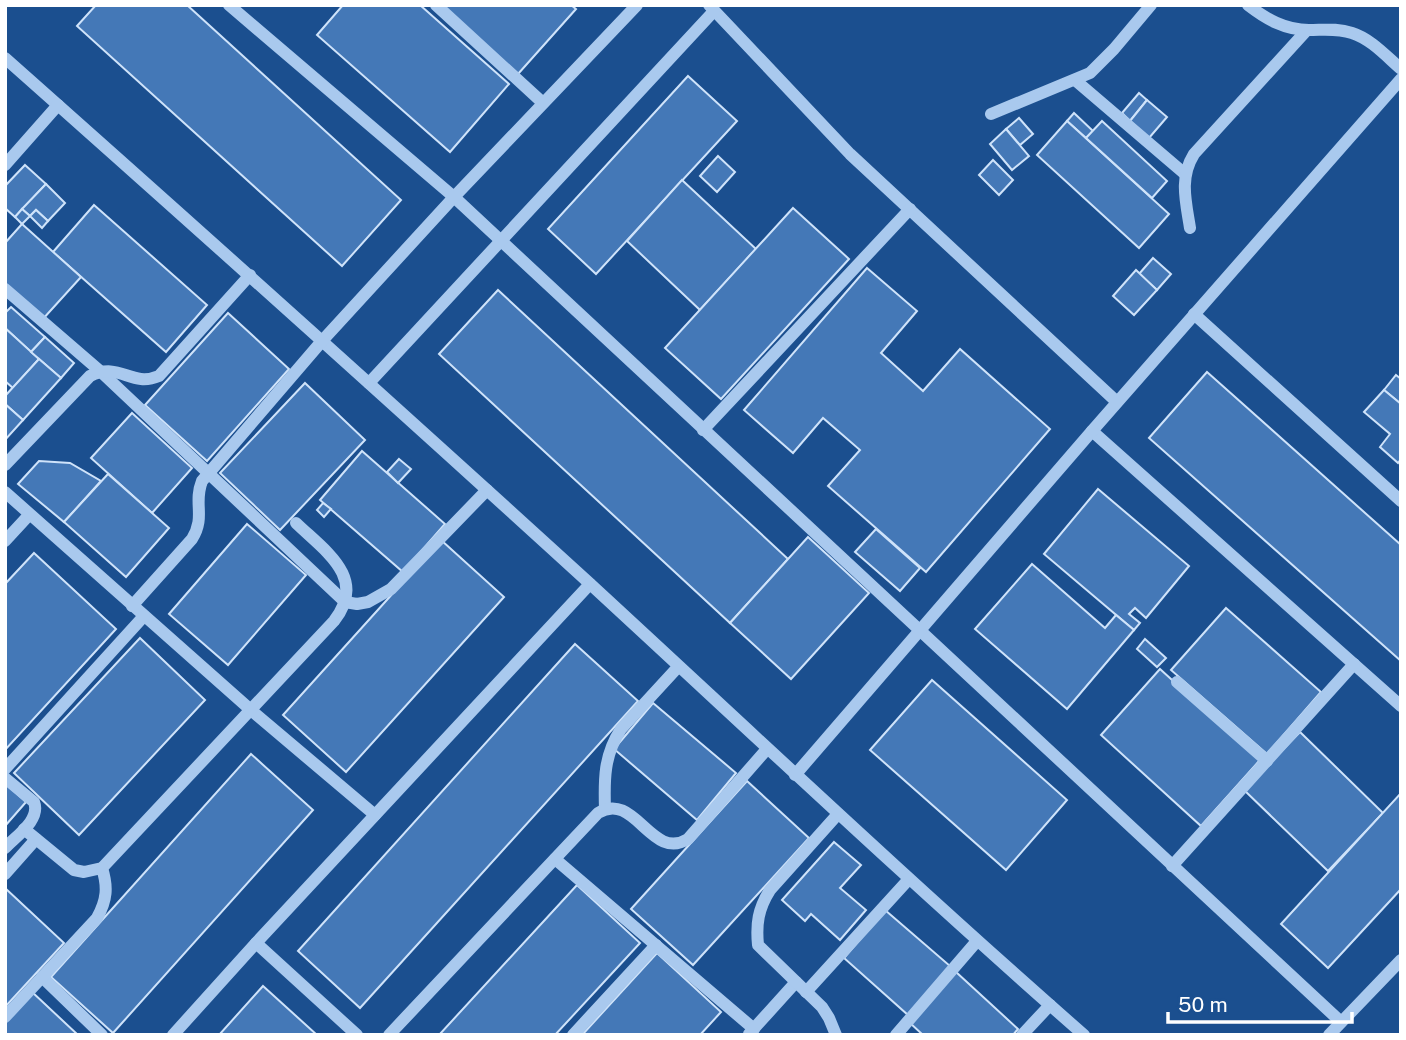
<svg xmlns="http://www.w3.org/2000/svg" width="1406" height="1040" viewBox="0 0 1406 1040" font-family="'Public Sans',sans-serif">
<rect width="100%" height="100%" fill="#1b4f8f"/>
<g fill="#4478b7" stroke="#cfe3fa" stroke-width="2">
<path d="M 96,5 L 187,5 L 401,200 L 342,266 L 77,26 Z"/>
<path d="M 343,5 L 420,5 L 509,84 L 450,152 L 317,35 Z"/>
<path d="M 440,5 L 571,5 L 576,9 L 518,74 Z"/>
<path d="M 688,76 L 737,121 L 596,274 L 548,229 Z"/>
<path d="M 1139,93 L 1147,100 L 1130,121 L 1122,113 Z"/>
<path d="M 1147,100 L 1167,117 L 1149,138 L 1130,121 Z"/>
<path d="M 1074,113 L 1093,131 L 1086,138 L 1067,121 Z"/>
<path d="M 1019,118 L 1033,134 L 1020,145 L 1006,129 Z"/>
<path d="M 1067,121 L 1169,214 L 1139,248 L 1037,155 Z"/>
<path d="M 1102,121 L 1167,181 L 1152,198 L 1086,138 Z"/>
<path d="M 1006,129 L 1029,156 L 1012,170 L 990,144 Z"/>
<path d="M 718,156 L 735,172 L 717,192 L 700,176 Z"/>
<path d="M 993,160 L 1013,180 L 999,195 L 979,175 Z"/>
<path d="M 25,165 L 46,184 L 15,217 L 5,208 L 5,186 Z"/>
<path d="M 682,180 L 756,249 L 700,310 L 627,241 Z"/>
<path d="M 46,184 L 65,203 L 48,221 L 36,210 L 30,216 L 22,209 Z"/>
<path d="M 94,205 L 207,305 L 166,352 L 53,252 Z"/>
<path d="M 793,208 L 849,259 L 721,399 L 665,348 Z"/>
<path d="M 22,209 L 30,216 L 22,224 L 15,217 Z"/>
<path d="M 36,210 L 48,221 L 42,228 L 30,216 Z"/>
<path d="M 22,224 L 81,277 L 42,320 L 5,286 L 5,243 Z"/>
<path d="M 1153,258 L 1171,274 L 1157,290 L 1139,274 Z"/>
<path d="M 867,268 L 917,311 L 881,353 L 923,391 L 960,349 L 1050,429 L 926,572 L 828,486 L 860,450 L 823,418 L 793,453 L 744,410 Z"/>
<path d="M 1136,270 L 1157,290 L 1134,315 L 1113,296 Z"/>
<path d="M 498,290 L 788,559 L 730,623 L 439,354 Z"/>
<path d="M 11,307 L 45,337 L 31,352 L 5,328 L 5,313 Z"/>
<path d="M 228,313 L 289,369 L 207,461 L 145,405 Z"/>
<path d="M 5,328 L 39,359 L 13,388 L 5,381 Z"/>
<path d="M 45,337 L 74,363 L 61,378 L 31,352 Z"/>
<path d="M 39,359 L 61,378 L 23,420 L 5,404 L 5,396 Z"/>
<path d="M 1207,372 L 1401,545 L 1401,661 L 1149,438 Z"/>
<path d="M 1396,375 L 1401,379 L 1401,404 L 1384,390 Z"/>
<path d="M 305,383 L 365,440 L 280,530 L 220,473 Z"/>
<path d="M 1384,390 L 1401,404 L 1401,459 L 1398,463 L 1380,447 L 1390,434 L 1364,412 Z"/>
<path d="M 5,404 L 23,420 L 5,440 Z"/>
<path d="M 132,413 L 192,468 L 152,513 L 91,458 Z"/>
<path d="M 362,451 L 445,524 L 403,572 L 320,500 Z"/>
<path d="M 399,459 L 411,469 L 398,483 L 387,472 Z"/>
<path d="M 39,461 L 70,463 L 101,481 L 64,522 L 18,484 Z"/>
<path d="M 108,474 L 169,528 L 126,577 L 64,522 Z"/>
<path d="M 1098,489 L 1189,566 L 1146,618 L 1135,608 L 1129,614 L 1140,623 L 1134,630 L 1044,554 Z"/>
<path d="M 323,503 L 331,509 L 324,517 L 317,510 Z"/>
<path d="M 247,524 L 306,575 L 228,665 L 169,614 Z"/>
<path d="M 876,529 L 920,568 L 900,591 L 855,552 Z"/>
<path d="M 808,537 L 869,593 L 791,679 L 730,623 Z"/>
<path d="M 441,540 L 504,597 L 346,772 L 283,715 Z"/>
<path d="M 34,553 L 116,629 L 5,750 L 5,584 Z"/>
<path d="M 1032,564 L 1105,628 L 1116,615 L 1134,630 L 1067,709 L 975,629 Z"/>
<path d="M 1226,608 L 1321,692 L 1267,754 L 1171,670 Z"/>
<path d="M 140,638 L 205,700 L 79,835 L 14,773 Z"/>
<path d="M 1145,639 L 1166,658 L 1157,667 L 1137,649 Z"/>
<path d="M 575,644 L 638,701 L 360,1008 L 298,951 Z"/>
<path d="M 1160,669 L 1260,760 L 1201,826 L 1101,735 Z"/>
<path d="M 932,680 L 1067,800 L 1006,870 L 870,750 Z"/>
<path d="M 653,703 L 736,773 L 697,820 L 614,749 Z"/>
<path d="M 1300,732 L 1383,813 L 1328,871 L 1244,790 Z"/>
<path d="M 251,754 L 313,810 L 113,1033 L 51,977 Z"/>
<path d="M 747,781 L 809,838 L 693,965 L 631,909 Z"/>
<path d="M 5,783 L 26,802 L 5,826 Z"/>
<path d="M 1401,793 L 1401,889 L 1328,968 L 1281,924 Z"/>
<path d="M 834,842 L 861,865 L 840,888 L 866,910 L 840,940 L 811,914 L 805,921 L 782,900 Z"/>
<path d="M 577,885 L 640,943 L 555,1035 L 439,1035 Z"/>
<path d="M 5,888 L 64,943 L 5,1007 Z"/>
<path d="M 885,910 L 950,966 L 908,1015 L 844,958 Z"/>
<path d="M 657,953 L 721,1012 L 700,1035 L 582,1035 Z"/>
<path d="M 956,972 L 1018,1029 L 1013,1035 L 923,1035 L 910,1023 Z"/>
<path d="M 263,986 L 317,1035 L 219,1035 Z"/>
<path d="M 31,991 L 78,1035 L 5,1035 L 5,1018 Z"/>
</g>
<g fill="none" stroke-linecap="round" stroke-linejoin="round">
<g stroke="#a9c9ee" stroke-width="12">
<path d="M 229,5 L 454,197 L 1341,1022"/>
<path d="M 436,5 L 543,103"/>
<path d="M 709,5 L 850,154 L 1117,402"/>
<path d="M 1248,5 C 1266,19 1285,30 1309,30 C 1324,30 1337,28 1352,33 C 1371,39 1386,56 1401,69"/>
<path d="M 5,58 C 200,231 394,405 587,581 C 752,733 915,887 1084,1035"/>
<path d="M 1075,80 L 1185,174"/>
<path d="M 991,114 L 1090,73 L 1114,49 L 1151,5"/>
<path d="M 5,165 L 58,105"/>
<path d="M 1190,228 C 1186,202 1179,178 1194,154 L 1307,30"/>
<path d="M 5,289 L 100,371 L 345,602 L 357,604 L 368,602 L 391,589 L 487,490"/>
<path d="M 1194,314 L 1401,501"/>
<path d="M 369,383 L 714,11"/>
<path d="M 703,430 L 910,209"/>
<path d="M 1092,431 L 1401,706"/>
<path d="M 5,465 L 90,376 C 121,361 130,388 159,376 L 250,275"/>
<path d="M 5,492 L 252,711 L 375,815"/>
<path d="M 5,541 L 29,515"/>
<path d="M 132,606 L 192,539 C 206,516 193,504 202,481 L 322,341 L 454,197 L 637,5"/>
<path d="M 1177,682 L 1267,761"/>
<path d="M 5,769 L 144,616"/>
<path d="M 795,775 L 1092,431 L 1401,79"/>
<path d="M 5,778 L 34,802 C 41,820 16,836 5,848"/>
<path d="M 605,809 C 604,779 604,755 621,729 L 678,667"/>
<path d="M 24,829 L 74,870 L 84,872 L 102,868 L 334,621 C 368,578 325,551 296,523"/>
<path d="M 555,859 L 754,1029"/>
<path d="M 1172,866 L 1354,664"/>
<path d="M 5,874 L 36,839"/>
<path d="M 256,943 L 357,1035"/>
<path d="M 42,977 L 102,1035"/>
<path d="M 806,992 L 909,879"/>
<path d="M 5,1017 L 97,918 C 107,900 108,887 102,868"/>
<path d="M 749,1034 L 796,982"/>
<path d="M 173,1035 L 256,943 L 590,584"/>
<path d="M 389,1035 L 598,813 C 635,790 651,862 688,839 L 767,749"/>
<path d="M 573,1035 L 656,945"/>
<path d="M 836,1035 L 829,1018 L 822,1007 L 758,945 C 756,924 758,909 770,890 L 838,814"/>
<path d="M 896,1035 L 977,941"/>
<path d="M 1022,1035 L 1050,1005"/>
<path d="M 1329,1035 L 1401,960"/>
</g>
</g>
<rect width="1406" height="1040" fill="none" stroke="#ffffff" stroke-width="14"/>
<path d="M1168 1012v10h184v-10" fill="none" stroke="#ffffff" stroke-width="3.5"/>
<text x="1178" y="1012" font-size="21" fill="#ffffff" stroke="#1b4f8f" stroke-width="5" paint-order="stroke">50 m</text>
</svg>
